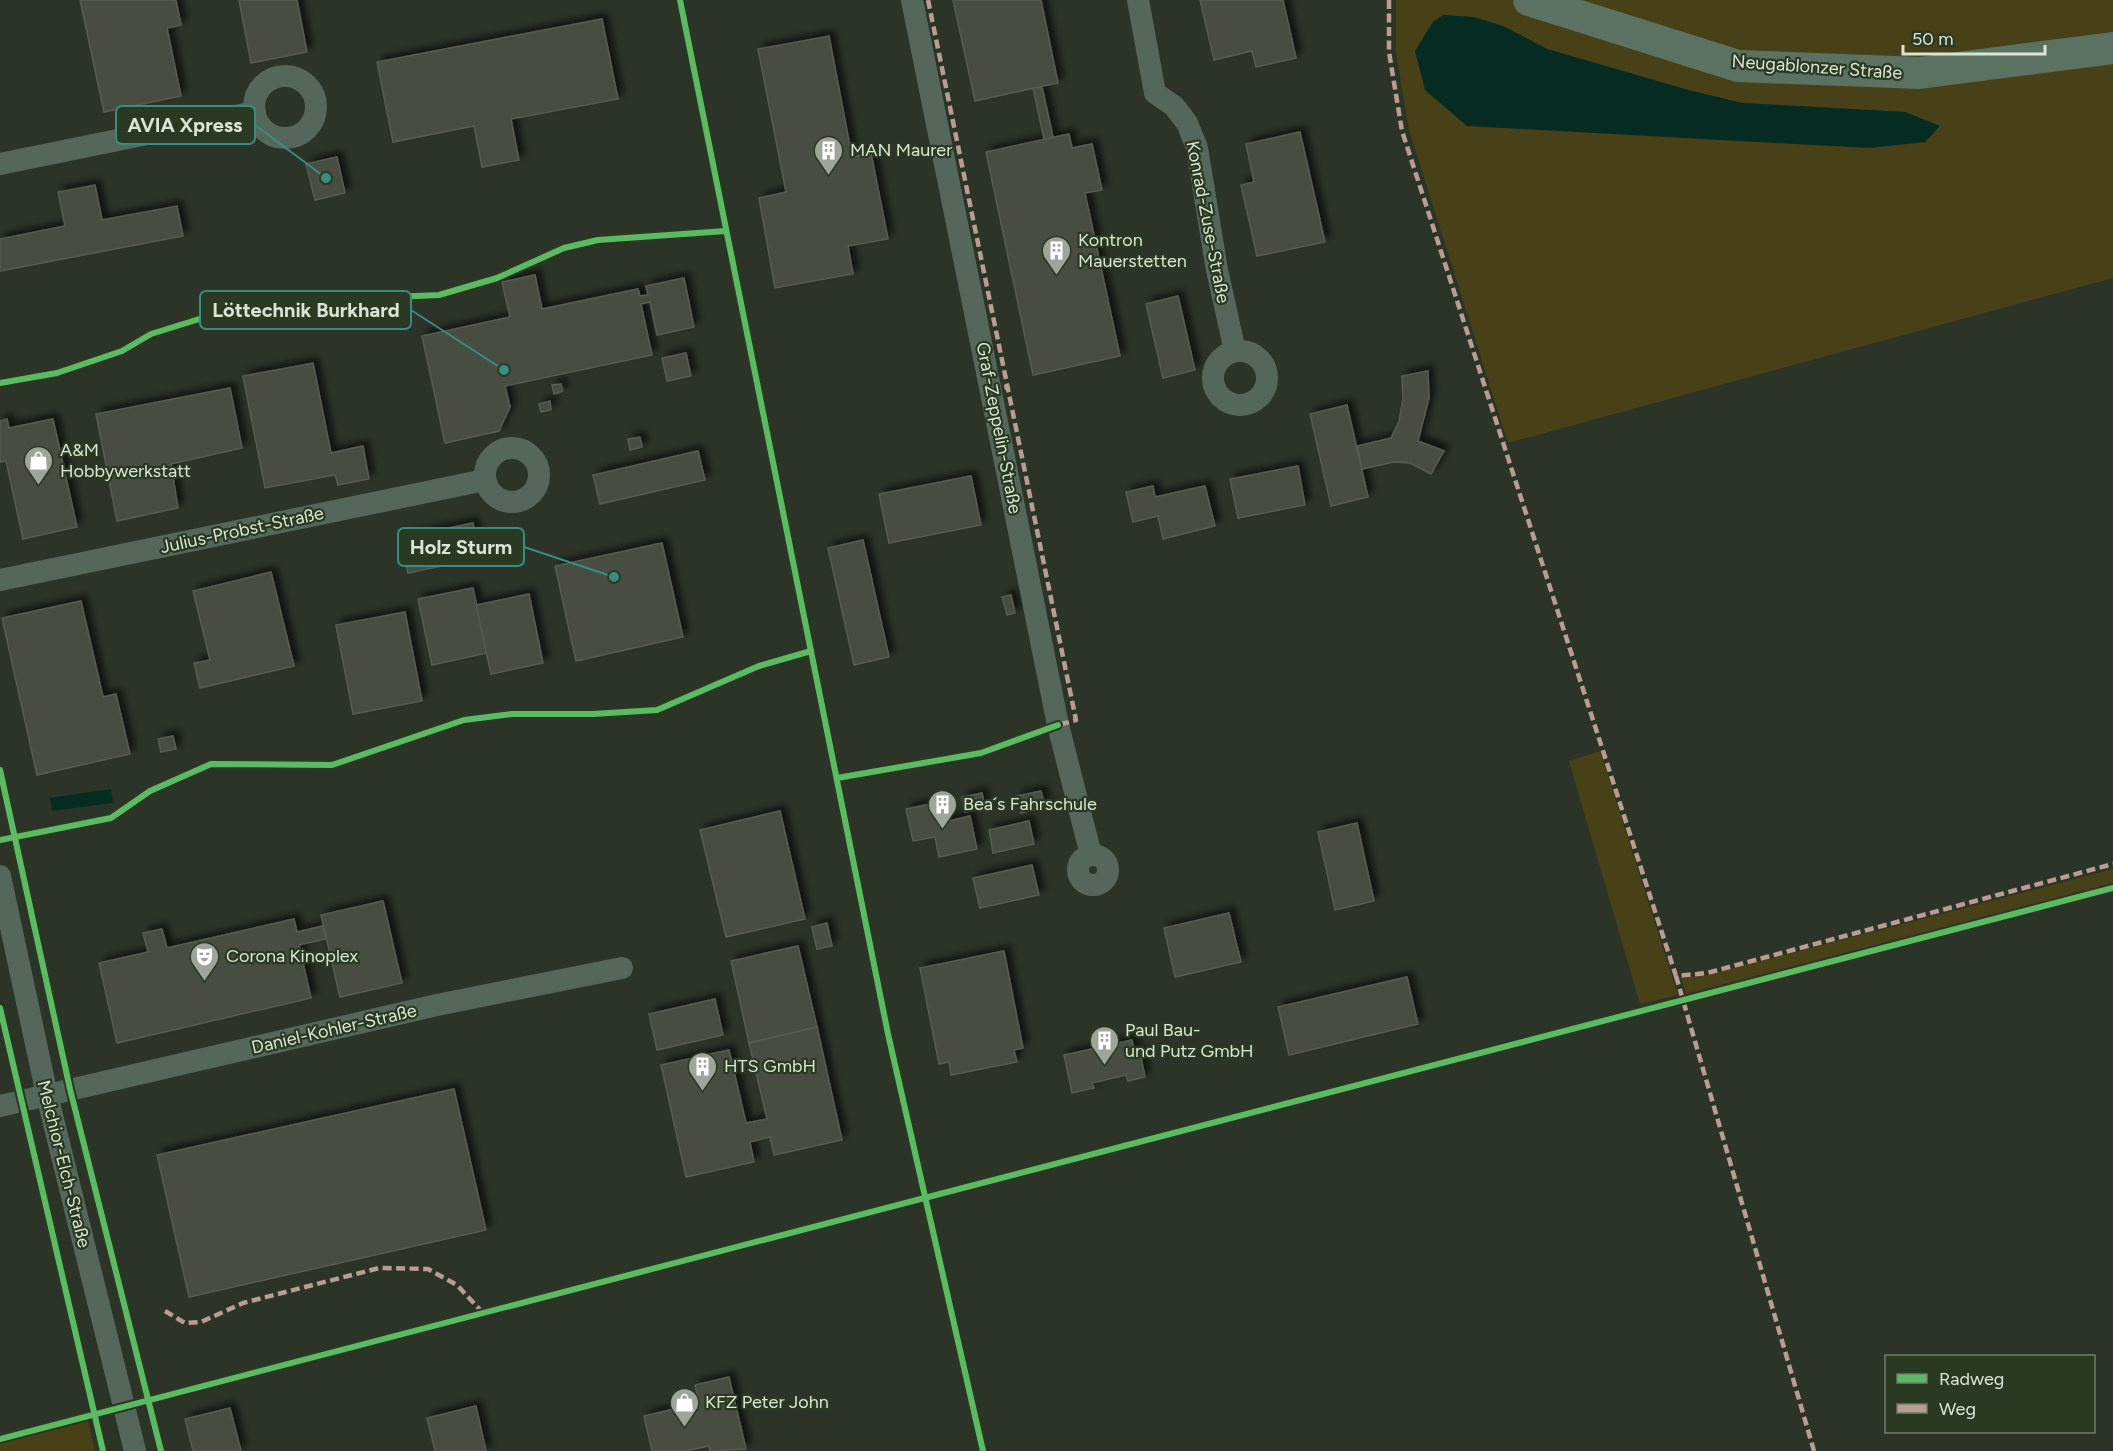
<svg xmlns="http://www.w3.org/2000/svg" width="2113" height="1451" viewBox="0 0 2113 1451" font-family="Figtree,sans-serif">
<defs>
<filter id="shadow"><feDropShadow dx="5.5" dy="-5.5" stdDeviation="3" flood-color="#0009"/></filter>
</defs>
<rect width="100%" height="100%" fill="#2b3427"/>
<g fill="#484016" fill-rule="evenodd">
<path d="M 1396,0 L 1511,0 L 1735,72 L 2113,56 L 2113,278 L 1508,443 L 1409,130 L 1396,53 ZM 1503,26 L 1547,49 L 1688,90 L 1742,103 L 1905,112 L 1940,126 L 1425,90 Z"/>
<path d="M 1548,0 L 2113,0 L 2113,40 L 1919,66 L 1740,60 Z"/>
<path d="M 1600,751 L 1678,995 L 1640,1004 L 1569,761 Z"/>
<path d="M 2113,869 L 2113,884 L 1686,994 L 1681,978 L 1707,975 Z"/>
<path d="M 88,1421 L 95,1451 L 0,1451 L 0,1443 Z"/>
</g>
<g fill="#052b22">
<path d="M 1443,15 L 1474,17 L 1503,26 L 1547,49 L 1688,90 L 1742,103 L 1905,112 L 1940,126 L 1925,142 L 1869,148 L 1467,126 L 1425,90 L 1415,51 L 1433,22 Z"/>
<path d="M 111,789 L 113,803 L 52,811 L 50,798 Z"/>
</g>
<g fill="#474e41" stroke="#565c50" stroke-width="1.5" filter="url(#shadow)">
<path d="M 80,0 L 176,0 L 181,25 L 167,28 L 181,96 L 104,112 Z"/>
<path d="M 239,0 L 297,0 L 307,52 L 251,63 Z"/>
<path d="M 953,0 L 1041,0 L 1058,83 L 975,101 Z"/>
<path d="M 1200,0 L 1283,0 L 1296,58 L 1256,67 L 1252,51 L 1214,60 Z"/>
<path d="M 602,19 L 618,99 L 511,119 L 519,160 L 482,167 L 474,126 L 393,142 L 377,62 Z"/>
<path d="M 829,36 L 852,157 L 871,153 L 888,239 L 848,246 L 853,274 L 775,288 L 759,198 L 786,192 L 758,49 Z"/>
<path d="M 1042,87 L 1053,137 L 1044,139 L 1033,88 Z"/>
<path d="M 1300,132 L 1325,242 L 1257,256 L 1241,185 L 1254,182 L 1246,144 Z"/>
<path d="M 1069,134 L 1072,148 L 1092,144 L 1102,190 L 1085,193 L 1120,356 L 1033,375 L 986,152 Z"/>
<path d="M 337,157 L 345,193 L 315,200 L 306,164 Z"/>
<path d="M 95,185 L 102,220 L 177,206 L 183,236 L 0,271 L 0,239 L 65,226 L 58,192 Z"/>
<path d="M 535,275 L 542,309 L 638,289 L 640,296 L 648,295 L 646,286 L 684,278 L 694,327 L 657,335 L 650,302 L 641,304 L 652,355 L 505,386 L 510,407 L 499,431 L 445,443 L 422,336 L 510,317 L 502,282 Z"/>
<path d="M 1178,296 L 1195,370 L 1163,378 L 1146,304 Z"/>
<path d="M 686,353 L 691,376 L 667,381 L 662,358 Z"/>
<path d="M 313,363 L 331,453 L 363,446 L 369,479 L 338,485 L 335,475 L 265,488 L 243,376 Z"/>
<path d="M 1428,371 L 1429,398 L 1418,441 L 1444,451 L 1431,474 L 1410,463 L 1394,462 L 1362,469 L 1357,446 L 1391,438 L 1399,421 L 1403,399 L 1402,376 Z"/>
<path d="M 561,384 L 563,391 L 554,394 L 552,385 Z"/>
<path d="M 230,388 L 242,448 L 171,464 L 178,508 L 117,521 L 96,414 Z"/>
<path d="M 550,401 L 551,410 L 541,412 L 539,404 Z"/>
<path d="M 1347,405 L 1368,497 L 1331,506 L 1310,414 Z"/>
<path d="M 7,419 L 9,428 L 53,419 L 77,527 L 23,539 L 6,461 L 0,462 L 0,421 Z"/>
<path d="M 640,437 L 642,447 L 630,450 L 628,439 Z"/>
<path d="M 698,451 L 705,480 L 600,504 L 593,475 Z"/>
<path d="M 1298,466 L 1305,505 L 1238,518 L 1230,479 Z"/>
<path d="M 971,476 L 981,525 L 889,543 L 879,494 Z"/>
<path d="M 1153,486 L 1155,497 L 1205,486 L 1215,526 L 1163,539 L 1158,516 L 1133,522 L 1126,492 Z"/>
<path d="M 473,523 L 480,558 L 408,573 L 400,538 Z"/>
<path d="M 863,540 L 889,657 L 854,665 L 828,548 Z"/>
<path d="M 662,543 L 683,637 L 576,661 L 555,566 Z"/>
<path d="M 271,572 L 294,666 L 200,688 L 194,663 L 210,660 L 193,591 Z"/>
<path d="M 473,588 L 487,653 L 432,665 L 418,599 Z"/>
<path d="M 529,594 L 543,663 L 491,674 L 476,605 Z"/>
<path d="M 1011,595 L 1015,613 L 1007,615 L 1002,597 Z"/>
<path d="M 81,601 L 103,697 L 116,694 L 130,754 L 37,775 L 2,618 Z"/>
<path d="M 405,612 L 422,701 L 353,714 L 336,625 Z"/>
<path d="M 173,736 L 176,749 L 161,752 L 158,739 Z"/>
<path d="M 1041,791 L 1045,807 L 1021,813 L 1017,796 Z"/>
<path d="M 982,793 L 985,808 L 965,812 L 962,797 Z"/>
<path d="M 945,801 L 949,821 L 970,816 L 977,849 L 939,857 L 935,837 L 913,841 L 906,809 Z"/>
<path d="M 780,811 L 805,919 L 726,937 L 700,830 Z"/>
<path d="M 1029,821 L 1034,844 L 993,853 L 989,830 Z"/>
<path d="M 1357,823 L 1374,901 L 1335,910 L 1318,832 Z"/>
<path d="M 1032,865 L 1039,895 L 980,908 L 973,878 Z"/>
<path d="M 383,901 L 402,983 L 340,997 L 321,915 Z"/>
<path d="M 1229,913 L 1241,962 L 1175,977 L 1164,928 Z"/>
<path d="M 294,919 L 297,932 L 323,926 L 326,939 L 299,945 L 311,998 L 117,1043 L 99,963 L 148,952 L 143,933 L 162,929 L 167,948 Z"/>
<path d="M 827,923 L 832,946 L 817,949 L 812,927 Z"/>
<path d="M 798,946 L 817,1027 L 749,1043 L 731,961 Z"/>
<path d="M 1004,951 L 1023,1048 L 1014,1050 L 1017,1062 L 951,1075 L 949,1062 L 939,1064 L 920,968 Z"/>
<path d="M 1407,977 L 1418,1024 L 1289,1055 L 1278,1007 Z"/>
<path d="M 715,999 L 723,1035 L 657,1050 L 649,1014 Z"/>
<path d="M 817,1027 L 842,1140 L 774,1155 L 770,1137 L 750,1142 L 754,1162 L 686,1177 L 661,1065 L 729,1050 L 746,1123 L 767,1119 L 749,1043 Z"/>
<path d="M 1132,1040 L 1135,1053 L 1140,1052 L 1145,1077 L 1128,1081 L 1126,1075 L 1092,1083 L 1094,1088 L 1072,1093 L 1064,1055 Z"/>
<path d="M 454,1089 L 486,1230 L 189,1297 L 157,1155 Z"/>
<path d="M 729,1377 L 746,1449 L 710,1451 L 709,1446 L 685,1451 L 652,1451 L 644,1416 L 699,1403 L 695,1385 Z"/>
<path d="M 476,1406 L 486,1451 L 435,1451 L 427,1418 Z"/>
<path d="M 230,1408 L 241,1451 L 193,1451 L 185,1419 Z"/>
</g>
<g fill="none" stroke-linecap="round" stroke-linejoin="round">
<g stroke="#55675b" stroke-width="22">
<path d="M 912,0 L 1058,725 L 1091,855"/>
<path d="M 1138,0 L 1155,93 L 1174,106 L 1187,123 L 1197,148 L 1217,270 L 1235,351"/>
<circle cx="285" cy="107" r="31"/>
<path d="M 0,164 L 255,112"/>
<circle cx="1240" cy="378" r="27"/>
<circle cx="512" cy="475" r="27"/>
<path d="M 0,580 L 485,480"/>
<circle cx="1093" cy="870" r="15"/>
<path d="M 0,876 L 47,1095 L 135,1451"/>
<path d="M 0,1106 L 437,1005 L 622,968"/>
</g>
<path stroke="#5b7263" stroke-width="32" d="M 1529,0 L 1738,66 L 1919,73 L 2113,48"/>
<g stroke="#b99d93" stroke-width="4.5" stroke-dasharray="9 4.5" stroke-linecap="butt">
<path d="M 928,0 L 1076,720 L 1055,726"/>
<path d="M 1389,0 L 1389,52 L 1402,131 L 1676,976 L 1707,973 L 2113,864"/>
<path d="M 991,390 L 1007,387"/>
<path d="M 1676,976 L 1814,1451"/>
<path d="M 165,1311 L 185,1323 L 201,1322 L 243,1303 L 379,1268 L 428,1269 L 457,1285 L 483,1313"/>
</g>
<defs>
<g id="cycleway">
<path d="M 680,0 L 888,1034 L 983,1451"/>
<path d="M 0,383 L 57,373 L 122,351 L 151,334 L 251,303 L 439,295 L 497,278 L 564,248 L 598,240 L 726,231"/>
<path d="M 0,770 L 70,1089 L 161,1451"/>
<path d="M 837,778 L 981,753 L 1058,725"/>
<path d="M 0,840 L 111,818 L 150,791 L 211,764 L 332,765 L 464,720 L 512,714 L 593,714 L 657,710 L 759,666 L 811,651"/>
<path d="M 0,1008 L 103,1451"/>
<path d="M 0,1439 L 2113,888"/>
</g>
</defs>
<use href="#cycleway" stroke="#293922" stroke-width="10"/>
<use href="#cycleway" stroke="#5cba63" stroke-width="6"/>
</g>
<defs>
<symbol id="building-pin" viewBox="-11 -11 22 30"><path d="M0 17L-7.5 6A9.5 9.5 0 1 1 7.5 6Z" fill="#9da698" stroke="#293922"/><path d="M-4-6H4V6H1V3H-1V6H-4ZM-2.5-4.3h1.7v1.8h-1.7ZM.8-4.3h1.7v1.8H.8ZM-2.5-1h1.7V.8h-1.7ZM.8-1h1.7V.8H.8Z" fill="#fff"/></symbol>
<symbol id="shop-pin" viewBox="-11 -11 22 30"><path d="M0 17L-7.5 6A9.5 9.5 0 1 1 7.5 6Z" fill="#9da698" stroke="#293922"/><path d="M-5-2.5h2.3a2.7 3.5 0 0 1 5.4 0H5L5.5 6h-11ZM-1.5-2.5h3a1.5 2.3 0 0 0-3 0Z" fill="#fff"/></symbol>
<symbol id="theatre-pin" viewBox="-11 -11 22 30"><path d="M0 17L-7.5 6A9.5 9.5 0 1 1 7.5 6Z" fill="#9da698" stroke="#293922"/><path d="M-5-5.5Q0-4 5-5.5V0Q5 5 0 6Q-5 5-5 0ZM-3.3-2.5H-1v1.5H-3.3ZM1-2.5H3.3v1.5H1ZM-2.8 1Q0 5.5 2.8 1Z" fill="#fff"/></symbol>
</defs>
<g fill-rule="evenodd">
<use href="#building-pin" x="812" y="134" width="33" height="45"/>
<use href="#building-pin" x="1040" y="234" width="33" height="45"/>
<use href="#shop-pin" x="22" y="444" width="33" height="45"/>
<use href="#building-pin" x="926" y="788" width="33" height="45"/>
<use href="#theatre-pin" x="188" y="940" width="33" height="45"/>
<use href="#building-pin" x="1088" y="1024" width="33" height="45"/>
<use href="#building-pin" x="686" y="1050" width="33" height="45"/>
<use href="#shop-pin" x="668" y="1386" width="33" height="45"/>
</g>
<g text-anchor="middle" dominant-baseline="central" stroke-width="4.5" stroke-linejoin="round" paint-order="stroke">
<g font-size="18" fill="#dae4d5" stroke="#293922">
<text transform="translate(1817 67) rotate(4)">Neugablonzer Straße</text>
<text transform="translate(1208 222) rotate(79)">Konrad-Zuse-Straße</text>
<text transform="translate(999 428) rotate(79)">Graf-Zeppelin-Straße</text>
<text transform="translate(242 530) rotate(-12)">Julius-Probst-Straße</text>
<text transform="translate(334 1029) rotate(-13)">Daniel-Kohler-Straße</text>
<text transform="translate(64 1164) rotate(76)">Melchior-Elch-Straße</text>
</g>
<g font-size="18" fill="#dae4d5" stroke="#293922" text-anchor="start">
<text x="850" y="150">MAN Maurer</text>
<text x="1078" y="240">Kontron<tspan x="1078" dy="21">Mauerstetten</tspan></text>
<text x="60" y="450">A&amp;M<tspan x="60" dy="21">Hobbywerkstatt</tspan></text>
<text x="963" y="804">Bea´s Fahrschule</text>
<text x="226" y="956">Corona Kinoplex</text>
<text x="1125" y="1030">Paul Bau-<tspan x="1125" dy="21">und Putz GmbH</tspan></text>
<text x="724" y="1066">HTS GmbH</text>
<text x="705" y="1402">KFZ Peter John</text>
</g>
</g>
<path fill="none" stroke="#388c83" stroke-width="2" d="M326 178L255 125M504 370L411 310M614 577L524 547"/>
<g fill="#388c83" stroke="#293922" stroke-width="2">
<circle cx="326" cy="178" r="6"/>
<circle cx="504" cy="370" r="6"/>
<circle cx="614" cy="577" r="6"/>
</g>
<g fill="#293922" stroke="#388c83" stroke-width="2">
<rect x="116" y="106" width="139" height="38" rx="6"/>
<rect x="200" y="291" width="211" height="38" rx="6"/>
<rect x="398" y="528" width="126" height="38" rx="6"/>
</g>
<g font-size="20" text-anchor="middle" font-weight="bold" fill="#dae4d5">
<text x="185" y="132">AVIA Xpress</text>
<text x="306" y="317">Löttechnik Burkhard</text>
<text x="461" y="554">Holz Sturm</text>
</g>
<rect x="1885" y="1355" width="210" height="78" fill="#293922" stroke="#707d6a" stroke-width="1.5"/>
<rect x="1897" y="1374" width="30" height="9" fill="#5cba63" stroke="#707d6a" stroke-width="1.5"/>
<text x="1939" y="1385" font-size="18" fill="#dae4d5">Radweg</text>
<rect x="1897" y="1404" width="30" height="9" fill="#b99d93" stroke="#707d6a" stroke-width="1.5"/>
<text x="1939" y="1415" font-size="18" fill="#dae4d5">Weg</text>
<path d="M1903 45v9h142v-9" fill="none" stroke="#dae4d5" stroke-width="3"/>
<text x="1912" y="45" font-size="18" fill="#dae4d5" stroke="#293922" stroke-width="4.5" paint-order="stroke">50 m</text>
</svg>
